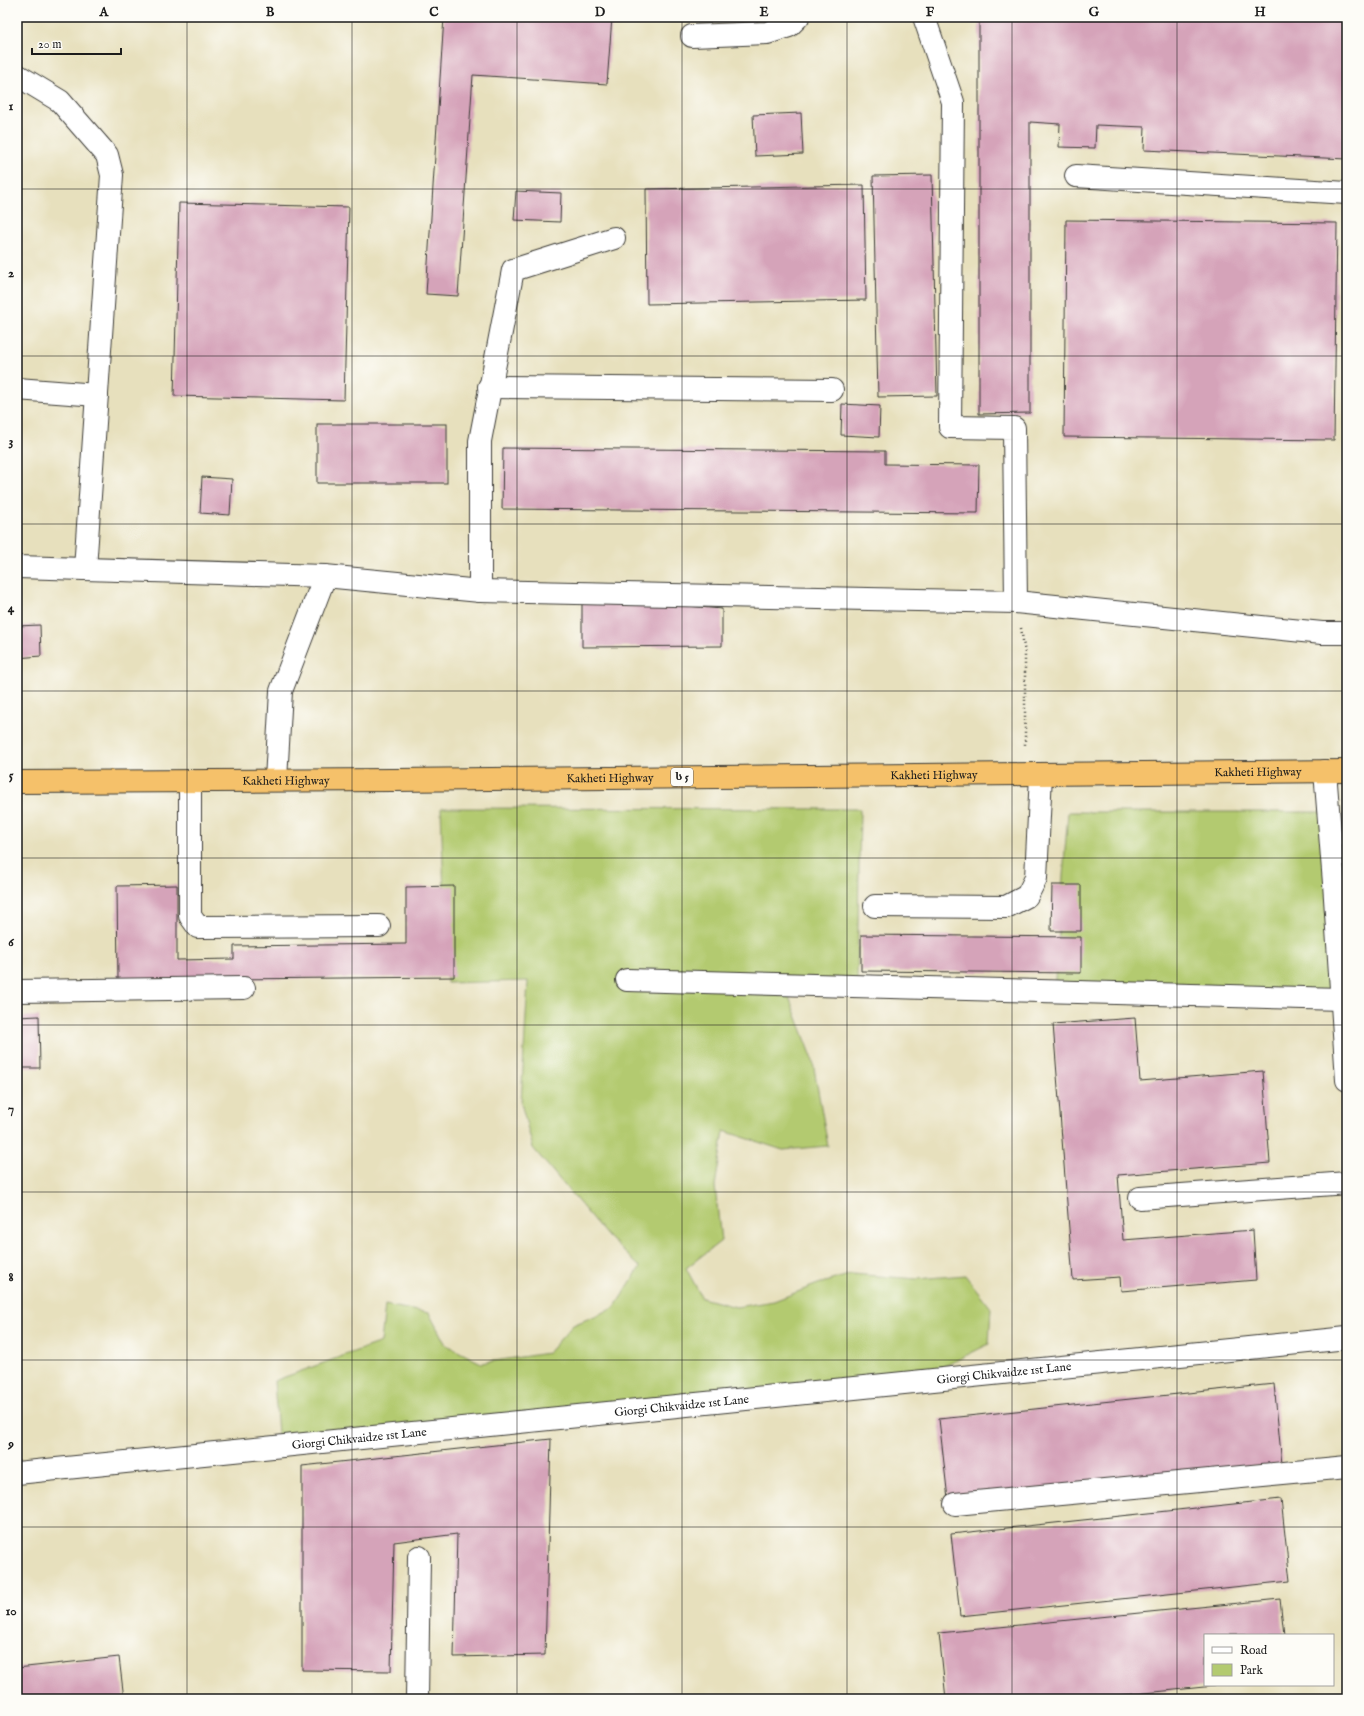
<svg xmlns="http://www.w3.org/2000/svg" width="1364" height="1716" viewBox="0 0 1364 1716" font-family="'IM FELL English','Noto Serif Georgian',serif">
<rect width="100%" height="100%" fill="#fdfcf7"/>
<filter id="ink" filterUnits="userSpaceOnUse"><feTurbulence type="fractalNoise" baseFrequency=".025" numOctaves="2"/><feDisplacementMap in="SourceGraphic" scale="8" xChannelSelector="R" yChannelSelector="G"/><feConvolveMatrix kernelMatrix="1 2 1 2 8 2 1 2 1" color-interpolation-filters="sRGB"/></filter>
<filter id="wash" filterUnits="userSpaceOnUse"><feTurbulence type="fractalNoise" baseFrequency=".012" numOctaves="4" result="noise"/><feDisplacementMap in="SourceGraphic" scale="16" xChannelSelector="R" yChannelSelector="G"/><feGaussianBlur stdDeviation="0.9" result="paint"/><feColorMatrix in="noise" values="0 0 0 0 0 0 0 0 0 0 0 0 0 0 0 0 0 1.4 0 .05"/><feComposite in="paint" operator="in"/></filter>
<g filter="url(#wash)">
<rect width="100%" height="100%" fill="#e7e0bd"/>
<g fill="#b3ca6f" stroke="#687346">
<path d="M 441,808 L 860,809 L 857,986 L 784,984 L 812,1057 L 828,1146 L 783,1150 L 724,1131 L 715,1186 L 721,1241 L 686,1268 L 702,1298 L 736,1307 L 774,1301 L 818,1284 L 852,1274 L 917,1279 L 965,1275 L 991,1308 L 989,1344 L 913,1382 L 279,1447 L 274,1381 L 381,1342 L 385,1305 L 429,1313 L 446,1345 L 481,1363 L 548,1353 L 573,1325 L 614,1308 L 640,1267 L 608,1237 L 533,1148 L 521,1103 L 528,981 L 447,983 Z"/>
<path d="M 1068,812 L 1329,812 L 1342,999 L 1054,992 Z"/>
</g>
<g id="blocks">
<g fill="#d5a3b9">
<path d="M 444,17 L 612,17 L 607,84 L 473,75 L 458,296 L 426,294 Z"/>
<path d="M 979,17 L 1347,17 L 1347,159 L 1144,150 L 1145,127 L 1096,125 L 1095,148 L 1059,147 L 1060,124 L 1030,122 L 1030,413 L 979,414 Z"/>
<path d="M 801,113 L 803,154 L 755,156 L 753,115 Z"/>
<path d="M 932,175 L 937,396 L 878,397 L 873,176 Z"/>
<path d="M 864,185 L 866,300 L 647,304 L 646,189 Z"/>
<path d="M 516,191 L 561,193 L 560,222 L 514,220 Z"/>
<path d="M 179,203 L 349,207 L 344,400 L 174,396 Z"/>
<path d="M 1066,220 L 1337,223 L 1334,440 L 1064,437 Z"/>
<path d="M 842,404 L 880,406 L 879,437 L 841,435 Z"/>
<rect x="317" y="424" width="130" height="59"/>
<path d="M 503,448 L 885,451 L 885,464 L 979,465 L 978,513 L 502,509 Z"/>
<path d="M 202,477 L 232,479 L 230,515 L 200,513 Z"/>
<path d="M 582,597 L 722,609 L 722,646 L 582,647 Z"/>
<path d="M 40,625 L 41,656 L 17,658 L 17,626 Z"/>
<path d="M 177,885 L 177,960 L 234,959 L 234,946 L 406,944 L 406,887 L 454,886 L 454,977 L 118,980 L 117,886 Z"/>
<path d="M 1052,885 L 1081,885 L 1081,931 L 1051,931 Z"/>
<path d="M 861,935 L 1081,937 L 1081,973 L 861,971 Z"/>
<path d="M 39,1016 L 40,1068 L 17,1068 L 17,1017 Z"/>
<path d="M 1135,1018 L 1140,1081 L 1263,1071 L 1270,1163 L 1118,1175 L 1123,1240 L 1253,1230 L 1256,1280 L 1121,1291 L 1120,1277 L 1073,1280 L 1053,1024 Z"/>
<path d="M 1274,1384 L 1282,1464 L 948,1499 L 939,1419 Z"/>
<path d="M 551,1439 L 545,1655 L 454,1657 L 457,1534 L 394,1542 L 391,1671 L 302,1670 L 302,1466 Z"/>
<path d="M 1281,1499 L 1290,1581 L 960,1616 L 951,1534 Z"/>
<path d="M 1280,1599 L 1284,1635 L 1205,1635 L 1205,1685 L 1214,1686 L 1086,1699 L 946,1699 L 939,1633 Z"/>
<path d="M 119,1657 L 124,1699 L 17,1699 L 17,1668 Z"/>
</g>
</g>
</g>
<g filter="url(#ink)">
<use href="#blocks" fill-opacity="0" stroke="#3a3934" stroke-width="1"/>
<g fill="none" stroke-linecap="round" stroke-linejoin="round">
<defs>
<g id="minor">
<path d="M 924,17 L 953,102 L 950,427 L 1014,428 L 1016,602"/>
<path d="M 692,36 L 767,33 L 789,26 L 798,17"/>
<path d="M 17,75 L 60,101 L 107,155 L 112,175 L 85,569"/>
<path d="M 1076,176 L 1347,193"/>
<path d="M 489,387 L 832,390"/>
<path d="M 17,389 L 97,395"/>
<path d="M 17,567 L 325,576 L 480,591 L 1016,602 L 1322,633 L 1347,633"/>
<path d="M 480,591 L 480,441 L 513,270 L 614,238"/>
<path d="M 1325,771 L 1334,883 L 1347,1080"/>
<path d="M 276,780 L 281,691 L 325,576"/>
<path d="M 190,781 L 190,916 L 198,927 L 379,926"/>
<path d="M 875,906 L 1006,907 L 1027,896 L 1036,878 L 1041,774"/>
<path d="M 627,980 L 1342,999"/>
<path d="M 17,991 L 244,988"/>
<path d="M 1140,1198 L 1347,1183"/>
<path id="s1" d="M 17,1473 L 1347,1338"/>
<path d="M 955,1504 L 1347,1467"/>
<path d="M 417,1699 L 419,1557"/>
</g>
<g id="highway">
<path id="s2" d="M 17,782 L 394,780 L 1347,771"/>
</g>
</defs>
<use href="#minor" stroke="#3a3934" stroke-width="24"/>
<use href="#highway" stroke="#3a3934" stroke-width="24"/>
<path stroke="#3a3934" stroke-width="2.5" stroke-dasharray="1 3" stroke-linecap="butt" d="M 1021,628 L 1025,653 L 1025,747"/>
<use href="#minor" stroke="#fff" stroke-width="22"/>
<use href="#highway" stroke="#f5c16b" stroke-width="22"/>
</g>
</g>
<path fill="none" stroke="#1c1c1c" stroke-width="1" stroke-opacity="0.55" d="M 187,17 L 187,1699M 352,17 L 352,1699M 517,17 L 517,1699M 682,17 L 682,1699M 847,17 L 847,1699M 1012,17 L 1012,1699M 1177,17 L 1177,1699M 17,189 L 1347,189M 17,356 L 1347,356M 17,524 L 1347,524M 17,691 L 1347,691M 17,858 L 1347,858M 17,1025 L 1347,1025M 17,1192 L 1347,1192M 17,1360 L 1347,1360M 17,1527 L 1347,1527"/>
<g text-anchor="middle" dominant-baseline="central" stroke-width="3" stroke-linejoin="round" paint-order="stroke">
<rect fill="#fdfcf7" stroke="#605f5e" stroke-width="1" x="671" y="768" width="22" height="18" rx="3"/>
<g font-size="11" font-weight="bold" fill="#1c1c1c">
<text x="682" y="777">ს 5</text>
</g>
<g font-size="12" fill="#1c1c1c" stroke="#fdfcf7">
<text stroke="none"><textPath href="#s2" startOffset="1241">Kakheti Highway</textPath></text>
<text stroke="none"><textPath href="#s2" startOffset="917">Kakheti Highway</textPath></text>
<text stroke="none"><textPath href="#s2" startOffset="593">Kakheti Highway</textPath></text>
<text stroke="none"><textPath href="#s2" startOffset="269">Kakheti Highway</textPath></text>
<text stroke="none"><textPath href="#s1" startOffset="992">Giorgi Chikvaidze 1st Lane</textPath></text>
<text stroke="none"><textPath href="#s1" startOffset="668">Giorgi Chikvaidze 1st Lane</textPath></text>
<text stroke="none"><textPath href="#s1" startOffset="344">Giorgi Chikvaidze 1st Lane</textPath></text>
</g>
</g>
<rect width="1364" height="1716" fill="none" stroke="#fdfcf7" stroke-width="44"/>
<rect x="1204" y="1634" width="130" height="52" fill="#fdfcf7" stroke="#a3a29f"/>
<rect x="1212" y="1647" width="20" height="6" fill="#ffffff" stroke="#a3a29f"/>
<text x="1240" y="1654" font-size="12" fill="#1c1c1c">Road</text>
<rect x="1212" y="1664" width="20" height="12" fill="#b3ca6f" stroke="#a3a29f"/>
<text x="1240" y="1674" font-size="12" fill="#1c1c1c">Park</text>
<path d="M32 48v6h89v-6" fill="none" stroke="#1c1c1c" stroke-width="2"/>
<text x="38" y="48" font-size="12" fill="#1c1c1c" stroke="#fdfcf7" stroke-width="3" paint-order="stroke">20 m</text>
<rect x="22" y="22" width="1320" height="1672" fill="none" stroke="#1c1c1c" stroke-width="1.5"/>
<g font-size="13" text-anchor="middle" font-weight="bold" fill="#1c1c1c">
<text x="104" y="16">A</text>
<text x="270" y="16">B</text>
<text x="434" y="16">C</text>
<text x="600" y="16">D</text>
<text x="764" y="16">E</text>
<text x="930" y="16">F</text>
<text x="1094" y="16">G</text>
<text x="1260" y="16">H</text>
<text x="11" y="110">1</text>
<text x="11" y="277">2</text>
<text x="11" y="445">3</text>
<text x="11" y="612">4</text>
<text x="11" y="779">5</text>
<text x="11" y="946">6</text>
<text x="11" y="1113">7</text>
<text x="11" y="1281">8</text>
<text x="11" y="1448">9</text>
<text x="11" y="1615">10</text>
</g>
</svg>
